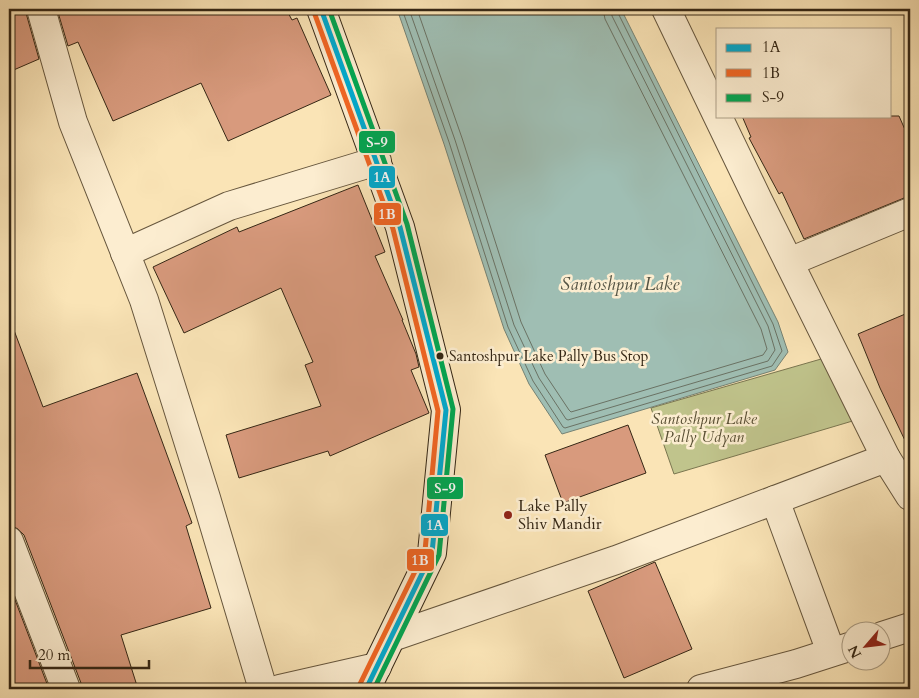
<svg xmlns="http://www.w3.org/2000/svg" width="919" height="698" viewBox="0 0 919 698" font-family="Cardo,serif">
<rect width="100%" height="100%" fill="#fae4b6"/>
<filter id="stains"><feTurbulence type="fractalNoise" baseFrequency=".004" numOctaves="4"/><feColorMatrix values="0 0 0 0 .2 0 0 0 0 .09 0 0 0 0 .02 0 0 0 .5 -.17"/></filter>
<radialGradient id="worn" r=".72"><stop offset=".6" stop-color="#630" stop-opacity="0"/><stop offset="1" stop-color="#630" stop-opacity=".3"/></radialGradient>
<path fill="#c0c48c" stroke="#7a7650" d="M 835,355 L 866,417 L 674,474 L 651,408 Z"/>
<path fill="#9fbeb3" stroke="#758274" d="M 397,9 L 621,9 L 778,322 L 788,352 L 775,370 L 562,434 L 529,384 L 504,329 L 444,144 Z"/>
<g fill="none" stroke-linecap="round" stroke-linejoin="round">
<g stroke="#6a7264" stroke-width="1">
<path d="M 402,9 L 449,142 L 508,327 L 533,381 L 563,427 L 565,428 L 772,366 L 782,351 L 773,324 L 618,13 L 617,9"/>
<path d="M 409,9 L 455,140 L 514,325 L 539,378 L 566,419 L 568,420 L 768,361 L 775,350 L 768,326 L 612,16 L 611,9"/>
<path d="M 417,9 L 462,138 L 521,322 L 545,374 L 569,410 L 571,412 L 763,355 L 767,349 L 761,329 L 605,19 L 603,9"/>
</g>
</g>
<g fill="#d89a7d" stroke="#352715">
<path d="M 9,9 L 26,9 L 26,13 L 39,59 L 9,72 Z"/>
<path d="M 57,9 L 286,9 L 292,20 L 297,18 L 331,95 L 228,141 L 201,83 L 113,121 L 78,42 L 68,46 Z"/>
<path d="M 742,116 L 899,116 L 910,141 L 910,197 L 904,198 L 804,239 L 782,192 L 779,194 L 749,138 L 751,137 Z"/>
<path d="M 358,185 L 385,252 L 375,256 L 403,320 L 402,320 L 416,354 L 419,367 L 411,370 L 429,413 L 330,456 L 328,451 L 239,478 L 226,435 L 321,406 L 305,365 L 313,362 L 281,288 L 184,333 L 153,267 L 237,227 L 239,232 Z"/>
<path d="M 910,312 L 910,451 L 880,388 L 858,334 Z"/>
<path d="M 12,325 L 43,407 L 137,373 L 192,523 L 186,526 L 211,608 L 121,635 L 138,689 L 81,689 L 81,683 L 24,535 L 18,529 L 12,526 L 9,526 L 9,326 Z"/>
<path d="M 628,425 L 646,473 L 563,503 L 545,455 Z"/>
<path d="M 655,562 L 692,649 L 624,678 L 588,591 Z"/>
<path d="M 9,584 L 49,689 L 9,689 Z"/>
</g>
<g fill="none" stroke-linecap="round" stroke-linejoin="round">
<defs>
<g id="minor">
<path d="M 41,9 L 73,122 L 144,300 L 206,498 L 263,689"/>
<path d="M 666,9 L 758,200 L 886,458"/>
<path d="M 125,253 L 229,206 L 377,161"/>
<path d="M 789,262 L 910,212"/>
<path d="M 775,500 L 831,652"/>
<path d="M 9,541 L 66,689"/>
<path d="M 882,636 L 910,627"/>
<path d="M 392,637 L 616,560 L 886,458 L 910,496"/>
<path d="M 280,689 L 377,667"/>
<path d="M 701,689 L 796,664 L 852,646"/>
</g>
<path id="secondary" d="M 321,9 L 400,227 L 446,410 L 432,553 L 366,689"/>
</defs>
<use href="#minor" stroke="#66563d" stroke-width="30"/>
<use href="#secondary" stroke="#352715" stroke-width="30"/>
<use href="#minor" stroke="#fcedd0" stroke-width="28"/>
<use href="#secondary" stroke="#fcedd0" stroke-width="28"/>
<defs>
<path id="bus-1" d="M 321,9 L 400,227 L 446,410 L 432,553 L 366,689"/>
<path id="bus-2" d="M 314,12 L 393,229 L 438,411 L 425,551 L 359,686"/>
<path id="bus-3" d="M 329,9 L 407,224 L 453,409 L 439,555 L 374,689"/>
</defs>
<use href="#bus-1" stroke="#fcedd0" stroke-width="9"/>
<use href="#bus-2" stroke="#fcedd0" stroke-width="9"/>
<use href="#bus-3" stroke="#fcedd0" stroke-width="9"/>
<use href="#bus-1" stroke="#00a9ce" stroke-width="5"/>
<use href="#bus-2" stroke="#f26522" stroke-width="5"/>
<use href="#bus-3" stroke="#00a651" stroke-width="5"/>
</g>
<circle fill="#352715" stroke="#fcedd0" stroke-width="2" cx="440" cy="356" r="4.5"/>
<circle fill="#8f2418" stroke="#fcedd0" stroke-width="2" cx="508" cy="515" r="5"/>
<g text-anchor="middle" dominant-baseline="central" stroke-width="5" stroke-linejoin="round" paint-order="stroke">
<g font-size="15" fill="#352715" stroke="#fcedd0" text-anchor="start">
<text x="449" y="356">Santoshpur Lake Pally Bus Stop</text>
</g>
<g font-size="16" font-style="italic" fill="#584e33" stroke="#fcedd0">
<text x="704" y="419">Santoshpur Lake<tspan x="704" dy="18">Pally Udyan</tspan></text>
</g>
<g font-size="16" fill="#352715" stroke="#fcedd0" text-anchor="start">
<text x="518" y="506">Lake Pally<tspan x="518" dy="18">Shiv Mandir</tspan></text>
</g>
<g font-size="18" font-style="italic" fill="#555444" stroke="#fcedd0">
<text x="620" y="284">Santoshpur Lake</text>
</g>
</g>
<g stroke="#fcedd0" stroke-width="2">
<rect x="358" y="130" width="38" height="24" rx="5" fill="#00a651"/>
<rect x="368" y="165" width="28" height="24" rx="5" fill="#00a9ce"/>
<rect x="373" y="202" width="29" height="24" rx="5" fill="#f26522"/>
<rect x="426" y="476" width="38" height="24" rx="5" fill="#00a651"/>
<rect x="420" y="513" width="29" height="24" rx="5" fill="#00a9ce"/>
<rect x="406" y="548" width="29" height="24" rx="5" fill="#f26522"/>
</g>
<g font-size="14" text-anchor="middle" font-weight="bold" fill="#fff">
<text x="377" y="147">S-9</text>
<text x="382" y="182">1A</text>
<text x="387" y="219">1B</text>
<text x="445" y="493">S-9</text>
<text x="435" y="530">1A</text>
<text x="420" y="565">1B</text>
</g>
<rect width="919" height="698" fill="none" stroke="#fae4b6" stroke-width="30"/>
<rect x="10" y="10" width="899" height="678" fill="none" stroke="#352715" stroke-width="2.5"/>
<rect x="15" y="15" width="889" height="668" fill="none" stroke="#352715"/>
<rect x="716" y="28" width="175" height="90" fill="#fcedd0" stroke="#ac9e85"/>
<rect x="726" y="44" width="25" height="8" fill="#00a9ce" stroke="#ac9e85"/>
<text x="762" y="52" font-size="15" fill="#352715">1A</text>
<rect x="726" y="69" width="25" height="8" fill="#f26522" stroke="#ac9e85"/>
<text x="762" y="78" font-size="15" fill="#352715">1B</text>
<rect x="726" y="94" width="25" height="8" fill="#00a651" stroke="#ac9e85"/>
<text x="762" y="102" font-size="15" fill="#352715">S-9</text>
<g transform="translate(866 646) rotate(242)"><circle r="24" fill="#fcedd0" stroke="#ac9e85"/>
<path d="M0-4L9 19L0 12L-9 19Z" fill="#8f2418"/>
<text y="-8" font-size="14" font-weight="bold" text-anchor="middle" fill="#352715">N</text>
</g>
<path d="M30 660v8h119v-8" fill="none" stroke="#352715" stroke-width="2.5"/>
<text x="38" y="660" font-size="15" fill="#352715" stroke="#fcedd0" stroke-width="4" paint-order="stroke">20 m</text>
<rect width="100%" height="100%" filter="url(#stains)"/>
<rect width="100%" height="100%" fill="url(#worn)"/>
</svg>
